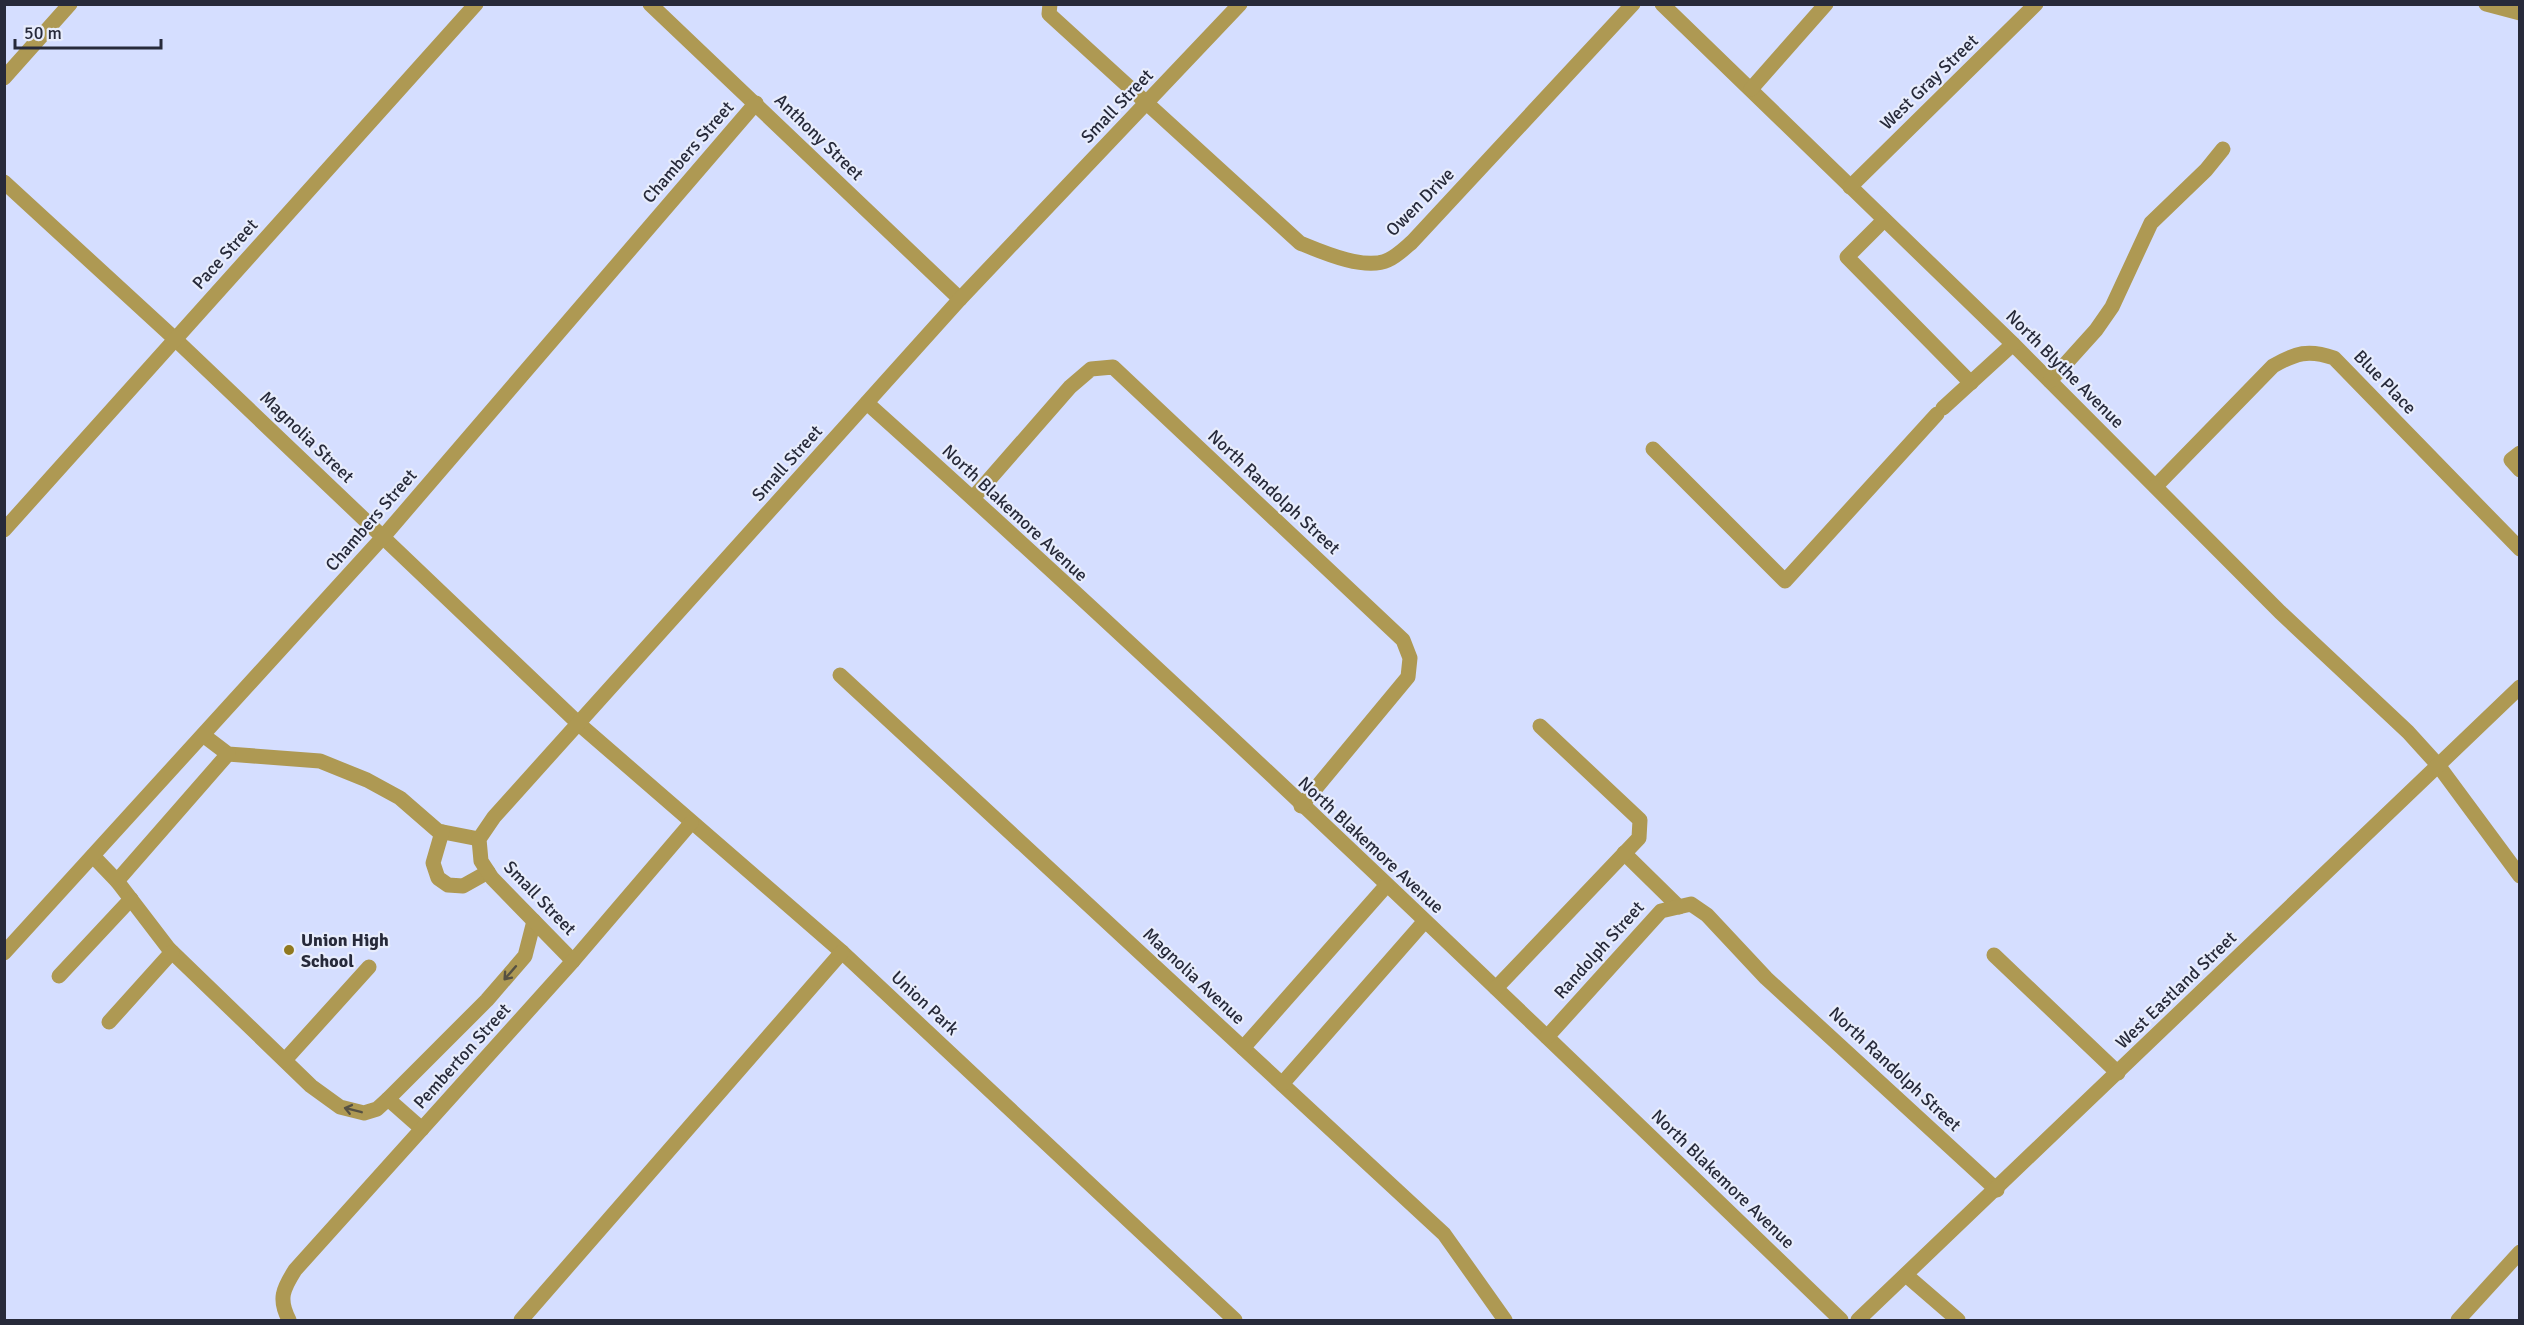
<svg xmlns="http://www.w3.org/2000/svg" width="2524" height="1325" viewBox="0 0 2524 1325" font-family="Signika,sans-serif">
<rect width="100%" height="100%" fill="#d5deff"/>
<g fill="none" stroke-linecap="round" stroke-linejoin="round">
<g stroke="#ae9953" stroke-width="15">
<path d="M 650,4 L 960,299"/>
<path d="M 1050,4 L 1049,14 L 1300,243 C 1322,252 1365,271 1388,260 C 1397,256 1405,248 1412,242 L 1633,4"/>
<path d="M 1662,4 L 2013,344 L 2280,612 L 2408,732 L 2438,765 L 2520,876"/>
<path d="M 2486,4 L 2520,13"/>
<path d="M 4,78 L 70,4"/>
<path d="M 1751,89 L 1826,4"/>
<path d="M 4,182 L 175,339 L 579,724 L 842,952 L 1235,1320"/>
<path d="M 1850,187 L 2036,4"/>
<path d="M 1884,220 L 1847,257 L 1971,383"/>
<path d="M 2050,381 L 2096,330 L 2112,307 L 2151,223 L 2206,170 L 2223,149"/>
<path d="M 867,403 C 1199,701 1521,1011 1841,1320"/>
<path d="M 1943,408 L 2013,344"/>
<path d="M 1653,449 L 1785,581 L 1937,414"/>
<path d="M 2520,453 L 2511,460 L 2520,470"/>
<path d="M 2156,486 L 2273,366 C 2296,353 2308,349 2334,358 L 2520,549"/>
<path d="M 973,498 L 1070,387 L 1091,369 L 1113,367 L 1403,640 L 1410,658 L 1408,677 L 1301,806"/>
<path d="M 4,530 L 476,4"/>
<path d="M 840,675 L 1444,1234 L 1505,1320"/>
<path d="M 203,735 L 228,754 L 320,761 L 367,780 L 400,798 L 438,831 L 479,839"/>
<path d="M 442,832 L 433,863 L 438,878 L 448,885 L 463,886 L 488,872"/>
<path d="M 1624,853 L 1679,907"/>
<path d="M 93,856 L 117,881 L 169,949 L 311,1086 L 340,1107 L 364,1113 L 377,1109 L 388,1099 L 487,1000 L 525,956 L 534,921"/>
<path d="M 117,881 L 228,754"/>
<path d="M 4,953 L 383,537 L 756,103"/>
<path d="M 1994,955 L 2118,1073"/>
<path d="M 573,961 L 492,878 L 481,861 L 479,839 L 494,817 L 960,299 L 1240,4"/>
<path d="M 59,976 L 131,899"/>
<path d="M 1496,988 L 1639,838 L 1640,820 L 1540,726"/>
<path d="M 109,1022 L 172,952"/>
<path d="M 1547,1037 L 1661,911 L 1691,904 L 1707,915 L 1766,978 L 1997,1190"/>
<path d="M 1243,1048 L 1386,886"/>
<path d="M 285,1060 L 369,967"/>
<path d="M 1282,1084 L 1424,922"/>
<path d="M 388,1099 L 422,1129"/>
<path d="M 1906,1275 L 1958,1320"/>
<path d="M 289,1320 C 278,1299 283,1289 295,1270 L 573,961 L 691,823"/>
<path d="M 521,1320 L 842,952"/>
<path d="M 1858,1320 L 2520,687"/>
<path d="M 2458,1320 L 2520,1252"/>
</g>
</g>
<defs><path id="oneway-shaft" d="M-6 0H5M1.5-3L5.5 0L1.5 3" fill="none" stroke-width="1.6" stroke-linecap="round" stroke-linejoin="round" transform="scale(1.5)"/></defs>
<g stroke="#565143">
<use href="#oneway-shaft" transform="translate(510 973) rotate(131)"/>
<use href="#oneway-shaft" transform="translate(353 1110) rotate(-166)"/>
</g>
<circle fill="#90791f" stroke="#e7ecfc" stroke-width="2" cx="289" cy="950" r="6"/>
<g text-anchor="middle" dominant-baseline="central" stroke-width="4.5" stroke-linejoin="round" paint-order="stroke">
<g font-size="18" fill="#272a3a" stroke="#e7ecfc">
<text transform="translate(1929 82) rotate(-44)">West Gray Street</text>
<text transform="translate(1117 106) rotate(-46)">Small Street</text>
<text transform="translate(819 137) rotate(44)">Anthony Street</text>
<text transform="translate(688 152) rotate(-49)">Chambers Street</text>
<text transform="translate(1420 202) rotate(-45)">Owen Drive</text>
<text transform="translate(225 254) rotate(-48)">Pace Street</text>
<text transform="translate(2065 369) rotate(45)">North Blythe Avenue</text>
<text transform="translate(2385 382) rotate(46)">Blue Place</text>
<text transform="translate(307 437) rotate(44)">Magnolia Street</text>
<text transform="translate(787 463) rotate(-48)">Small Street</text>
<text transform="translate(1274 492) rotate(43)">North Randolph Street</text>
<text transform="translate(1015 513) rotate(43)">North Blakemore Avenue</text>
<text transform="translate(371 520) rotate(-49)">Chambers Street</text>
<text transform="translate(1371 845) rotate(43)">North Blakemore Avenue</text>
<text transform="translate(540 898) rotate(46)">Small Street</text>
<text transform="translate(1599 950) rotate(-48)">Randolph Street</text>
<text transform="translate(1194 976) rotate(43)">Magnolia Avenue</text>
<text transform="translate(2176 990) rotate(-44)">West Eastland Street</text>
<text transform="translate(925 1003) rotate(43)">Union Park</text>
<text transform="translate(462 1056) rotate(-48)">Pemberton Street</text>
<text transform="translate(1895 1069) rotate(43)">North Randolph Street</text>
<text transform="translate(1723 1179) rotate(44)">North Blakemore Avenue</text>
</g>
<g font-size="18" font-weight="bold" fill="#272a3a" stroke="#e7ecfc" text-anchor="start">
<text x="301" y="940">Union High<tspan x="301" dy="21">School</tspan></text>
</g>
</g>
<rect width="2524" height="1325" fill="none" stroke="#272a3a" stroke-width="12"/>
<path d="M15 39v9h146v-9" fill="none" stroke="#272a3a" stroke-width="3"/>
<text x="24" y="39" font-size="18" fill="#272a3a" stroke="#e7ecfc" stroke-width="4.5" paint-order="stroke">50 m</text>
</svg>
